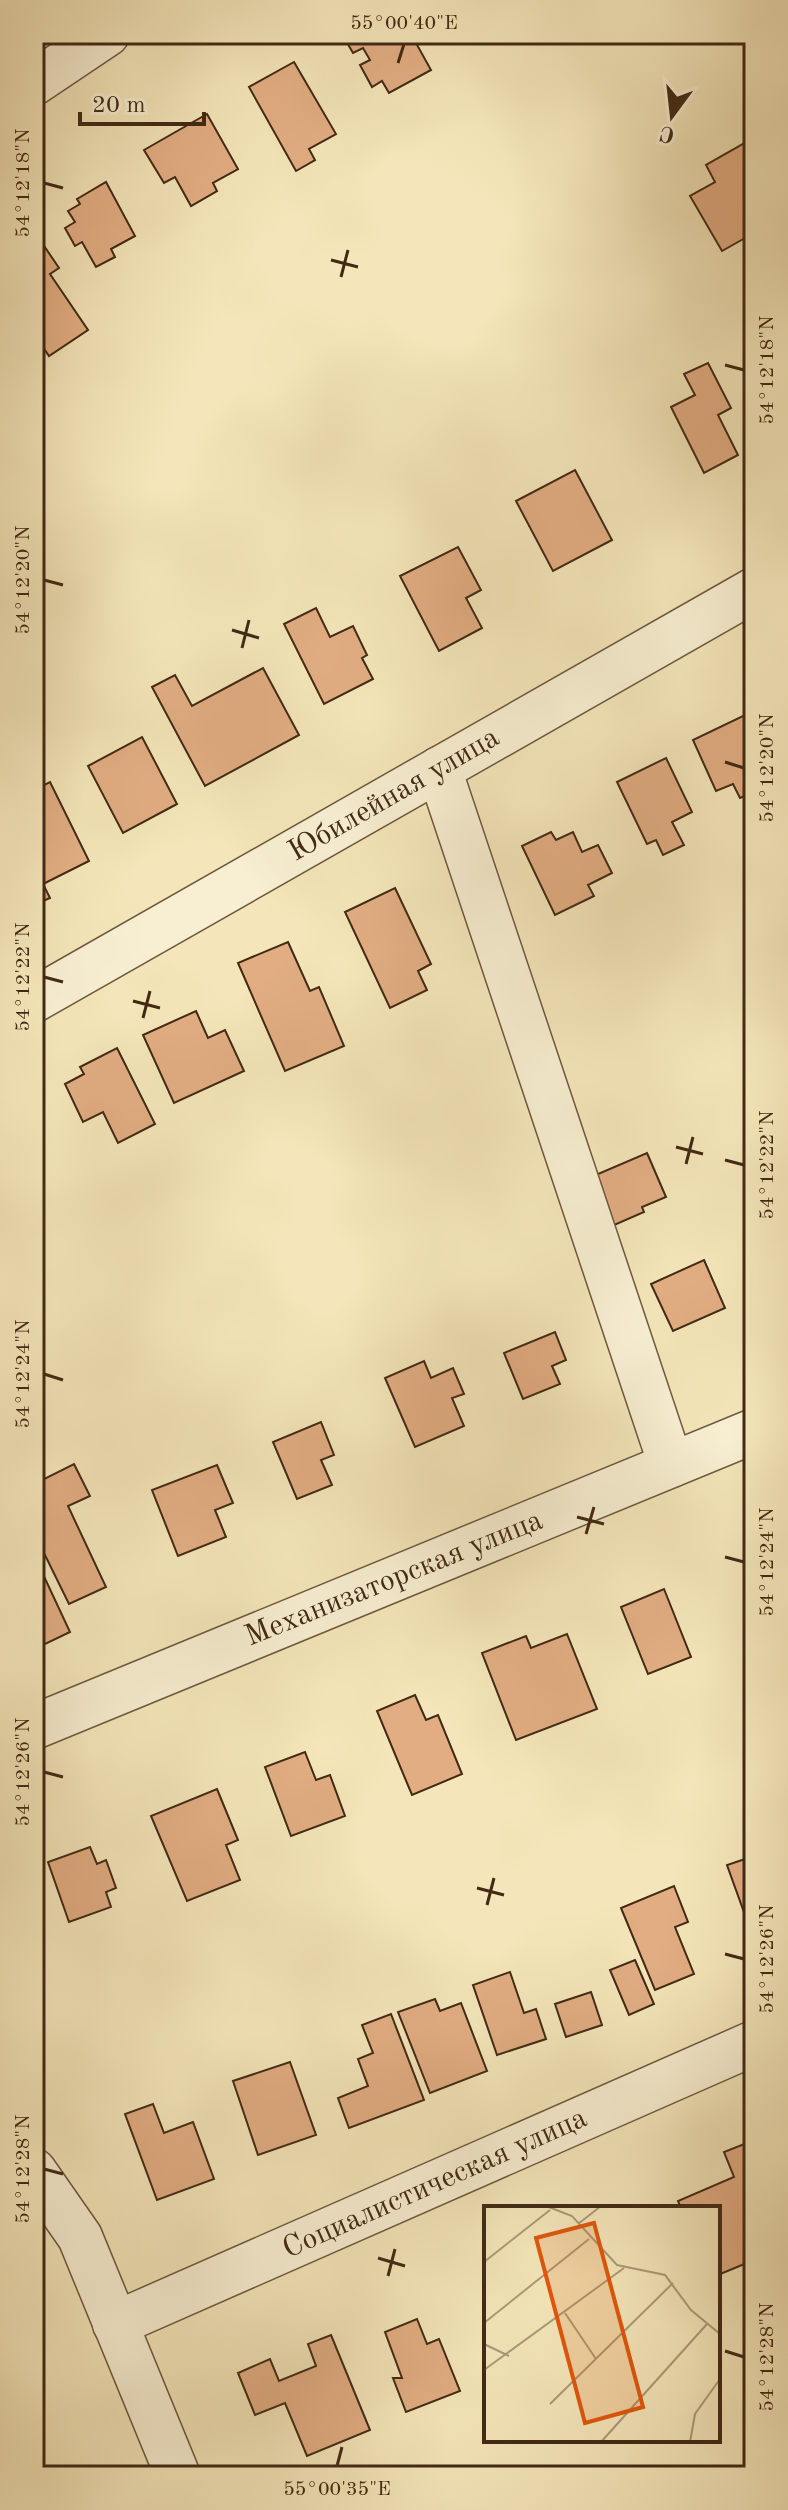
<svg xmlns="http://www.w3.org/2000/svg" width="788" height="2510" viewBox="0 0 788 2510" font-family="'Old Standard TT',serif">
<rect width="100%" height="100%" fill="#f4e6ba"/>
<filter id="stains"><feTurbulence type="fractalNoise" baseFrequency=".0025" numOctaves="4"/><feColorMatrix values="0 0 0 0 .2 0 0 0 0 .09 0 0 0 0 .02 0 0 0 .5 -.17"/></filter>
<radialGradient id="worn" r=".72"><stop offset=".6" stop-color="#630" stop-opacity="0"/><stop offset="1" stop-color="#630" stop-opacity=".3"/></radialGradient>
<g fill="#e2ad83" stroke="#412914" stroke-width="2">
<path d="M 342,34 L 411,34 L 431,70 L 389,93 L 382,81 L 372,87 L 360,65 L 370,60 L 363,48 L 353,53 Z"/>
<path d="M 294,62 L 336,134 L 309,149 L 315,160 L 296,171 L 249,87 Z"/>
<path d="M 207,114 L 238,169 L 213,183 L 217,191 L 191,206 L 175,177 L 164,183 L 144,150 Z"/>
<path d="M 750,140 L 754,148 L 754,233 L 722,251 L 690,196 L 715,182 L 706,165 Z"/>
<path d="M 106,182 L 135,236 L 111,249 L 115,257 L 96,267 L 82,242 L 75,246 L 65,228 L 75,222 L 68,211 L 80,204 L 77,199 Z"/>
<path d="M 34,231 L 59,268 L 50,274 L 88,330 L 49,356 L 34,334 Z"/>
<path d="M 708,363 L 731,408 L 718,415 L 738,455 L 704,473 L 671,407 L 695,395 L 684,374 Z"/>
<path d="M 575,470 L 612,540 L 553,571 L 516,501 Z"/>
<path d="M 458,547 L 481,590 L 466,598 L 482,628 L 439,651 L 400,576 Z"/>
<path d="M 316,608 L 330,637 L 353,626 L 367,655 L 362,658 L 373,679 L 324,704 L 284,624 Z"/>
<path d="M 263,668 L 299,735 L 205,786 L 152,687 L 175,675 L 192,706 Z"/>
<path d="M 745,715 L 754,734 L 754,792 L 740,798 L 733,784 L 716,791 L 693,740 Z"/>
<path d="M 142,737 L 177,804 L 123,833 L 88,766 Z"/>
<path d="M 666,758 L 692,812 L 672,822 L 684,845 L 663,855 L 656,840 L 647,844 L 617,782 Z"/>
<path d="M 50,782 L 89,861 L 43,884 L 50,898 L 34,905 L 34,790 Z"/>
<path d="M 551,832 L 556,840 L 573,832 L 582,852 L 598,845 L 612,873 L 588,885 L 594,896 L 555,915 L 522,846 Z"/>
<path d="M 395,888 L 431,964 L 418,971 L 427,990 L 390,1008 L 345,912 Z"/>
<path d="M 288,942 L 310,991 L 319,987 L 344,1046 L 285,1071 L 238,963 Z"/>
<path d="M 196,1011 L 208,1038 L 225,1030 L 244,1071 L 174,1103 L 143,1035 Z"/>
<path d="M 117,1048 L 155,1124 L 118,1143 L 103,1112 L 83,1122 L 65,1084 L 84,1074 L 80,1067 Z"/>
<path d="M 34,1150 L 43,1169 L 34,1173 Z"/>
<path d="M 647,1153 L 666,1197 L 642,1207 L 644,1212 L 612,1226 L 591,1177 Z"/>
<path d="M 704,1260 L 725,1308 L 673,1331 L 651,1284 Z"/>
<path d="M 555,1332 L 566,1360 L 552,1366 L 560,1384 L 523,1399 L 504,1353 Z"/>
<path d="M 424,1361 L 431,1378 L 453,1368 L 464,1394 L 452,1398 L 464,1426 L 415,1447 L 385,1378 Z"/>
<path d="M 321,1422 L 334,1455 L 321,1460 L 332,1485 L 297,1499 L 273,1442 Z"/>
<path d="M 74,1464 L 90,1496 L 68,1506 L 106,1587 L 69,1604 L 41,1547 L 36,1550 L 34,1546 L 34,1484 Z"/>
<path d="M 217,1465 L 233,1503 L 215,1510 L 226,1537 L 178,1556 L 152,1490 Z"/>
<path d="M 34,1555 L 70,1632 L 41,1646 L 34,1631 Z"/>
<path d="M 664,1589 L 691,1657 L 648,1674 L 621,1607 Z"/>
<path d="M 567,1634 L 597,1709 L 516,1740 L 482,1653 L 526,1636 L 531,1648 Z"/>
<path d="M 415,1695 L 426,1720 L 438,1715 L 462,1774 L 412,1795 L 377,1711 Z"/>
<path d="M 305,1752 L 316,1780 L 330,1775 L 345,1816 L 291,1836 L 265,1767 Z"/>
<path d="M 217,1789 L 238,1840 L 226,1845 L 240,1880 L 187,1901 L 151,1816 Z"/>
<path d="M 90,1847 L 97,1864 L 106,1860 L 116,1888 L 106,1892 L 111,1907 L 69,1922 L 48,1862 Z"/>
<path d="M 754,1856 L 754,1940 L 727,1865 Z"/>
<path d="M 674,1886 L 688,1922 L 675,1927 L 694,1974 L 655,1990 L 621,1908 Z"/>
<path d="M 635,1960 L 654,2004 L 629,2015 L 610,1970 Z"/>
<path d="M 510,1972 L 524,2013 L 536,2009 L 546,2039 L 497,2055 L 473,1985 Z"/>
<path d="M 591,1992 L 602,2025 L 566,2037 L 555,2004 Z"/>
<path d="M 435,1999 L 440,2011 L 461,2003 L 487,2071 L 430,2093 L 398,2012 Z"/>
<path d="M 391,2014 L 424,2100 L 349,2128 L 338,2098 L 368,2086 L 358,2059 L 373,2053 L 362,2025 Z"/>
<path d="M 290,2062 L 316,2135 L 258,2155 L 233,2081 Z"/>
<path d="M 153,2104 L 164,2133 L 193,2122 L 214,2179 L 157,2200 L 125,2114 Z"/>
<path d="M 752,2141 L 754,2260 L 718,2275 L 718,2208 L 681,2208 L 678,2201 L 734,2177 L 724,2152 Z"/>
<path d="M 417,2319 L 427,2344 L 439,2339 L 460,2391 L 406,2412 L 393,2378 L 402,2378 L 385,2332 Z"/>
<path d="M 331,2335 L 370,2430 L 307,2456 L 285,2403 L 255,2415 L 238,2373 L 270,2359 L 279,2381 L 316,2366 L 308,2344 Z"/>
</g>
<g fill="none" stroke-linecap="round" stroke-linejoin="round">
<defs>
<g id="street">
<path d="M 34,83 L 107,34"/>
<path d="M 439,769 L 671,1465"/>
<path d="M 34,1000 L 754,590"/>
<path d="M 34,1727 L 754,1431"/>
<path d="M 34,2171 L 80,2237 L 178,2476"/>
<path d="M 115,2324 L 754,2043"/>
</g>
</defs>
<use href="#street" stroke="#6e583e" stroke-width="47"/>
<use href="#street" stroke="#f8efd2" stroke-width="44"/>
</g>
<path fill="none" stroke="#412914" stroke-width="3" d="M 398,63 L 404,44M 44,183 L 63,188M 331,260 L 358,267M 341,277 L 348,250M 725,365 L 744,370M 44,580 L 63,585M 232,630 L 259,638M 242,648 L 249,620M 725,762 L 744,768M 44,977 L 63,982M 133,1001 L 160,1008M 143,1018 L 150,991M 676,1147 L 703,1154M 725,1160 L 744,1165M 686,1164 L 693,1137M 44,1374 L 63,1380M 577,1517 L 604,1524M 586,1534 L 594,1507M 725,1557 L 744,1562M 44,1772 L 63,1777M 477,1888 L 504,1895M 487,1905 L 494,1878M 725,1954 L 744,1959M 44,2169 L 63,2174M 378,2258 L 405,2266M 388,2276 L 395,2249M 725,2351 L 744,2357M 337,2466 L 342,2447"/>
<g text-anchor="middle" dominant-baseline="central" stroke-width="8" stroke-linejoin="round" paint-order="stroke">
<g font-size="30" fill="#412914" stroke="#f8efd2">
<text transform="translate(394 795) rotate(-30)">Юбилейная улица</text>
<text transform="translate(394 1579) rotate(-22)">Механизаторская улица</text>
<text transform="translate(435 2184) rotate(-24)">Социалистическая улица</text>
</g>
</g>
<g transform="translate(484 2206)">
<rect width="236" height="236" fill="#f4e6ba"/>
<path fill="none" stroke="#ac9a78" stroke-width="2" d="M 62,0 L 88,10 L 133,59 L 181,69 L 207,104 L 236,128M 94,18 L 117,0M 0,56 L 66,4M 81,107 L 112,153M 0,117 L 105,33M 0,138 L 25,150M 0,164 L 140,62M 66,198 L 189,77M 117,236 L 223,118M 206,236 L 211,208 L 236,173"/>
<path fill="#e0570c" fill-opacity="0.15" stroke="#e0570c" stroke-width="4" d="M 110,17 L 159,201 L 101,217 L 52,32 Z"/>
<rect width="236" height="236" fill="none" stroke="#412914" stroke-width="4"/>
</g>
<rect width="788" height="2510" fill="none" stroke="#f4e6ba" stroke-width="88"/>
<g transform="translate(672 116) rotate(195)" stroke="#f8efd2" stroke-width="6" paint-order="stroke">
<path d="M0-6L14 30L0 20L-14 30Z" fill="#412914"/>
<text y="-12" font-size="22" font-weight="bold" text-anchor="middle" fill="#412914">С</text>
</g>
<path d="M80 112v12h124v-12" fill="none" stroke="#412914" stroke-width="4"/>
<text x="92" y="112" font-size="24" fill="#412914" stroke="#f8efd2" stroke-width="6" paint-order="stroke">20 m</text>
<rect x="44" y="44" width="700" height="2422" fill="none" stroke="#412914" stroke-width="3"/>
<g font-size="20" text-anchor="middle" fill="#412914">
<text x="404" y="29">55°00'40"E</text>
<text transform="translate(22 183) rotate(-90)" y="7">54°12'18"N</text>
<text transform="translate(766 370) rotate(-90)" y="7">54°12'18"N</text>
<text transform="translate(22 580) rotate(-90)" y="7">54°12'20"N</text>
<text transform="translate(766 768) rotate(-90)" y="7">54°12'20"N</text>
<text transform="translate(22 977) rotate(-90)" y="7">54°12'22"N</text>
<text transform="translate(766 1165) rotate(-90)" y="7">54°12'22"N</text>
<text transform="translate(22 1374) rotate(-90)" y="7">54°12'24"N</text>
<text transform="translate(766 1562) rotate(-90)" y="7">54°12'24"N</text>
<text transform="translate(22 1772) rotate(-90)" y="7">54°12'26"N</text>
<text transform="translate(766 1959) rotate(-90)" y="7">54°12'26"N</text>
<text transform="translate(22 2169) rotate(-90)" y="7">54°12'28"N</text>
<text transform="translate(766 2357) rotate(-90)" y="7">54°12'28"N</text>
<text x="337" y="2495">55°00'35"E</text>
</g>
<rect width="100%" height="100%" filter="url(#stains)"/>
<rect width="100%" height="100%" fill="url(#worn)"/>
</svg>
